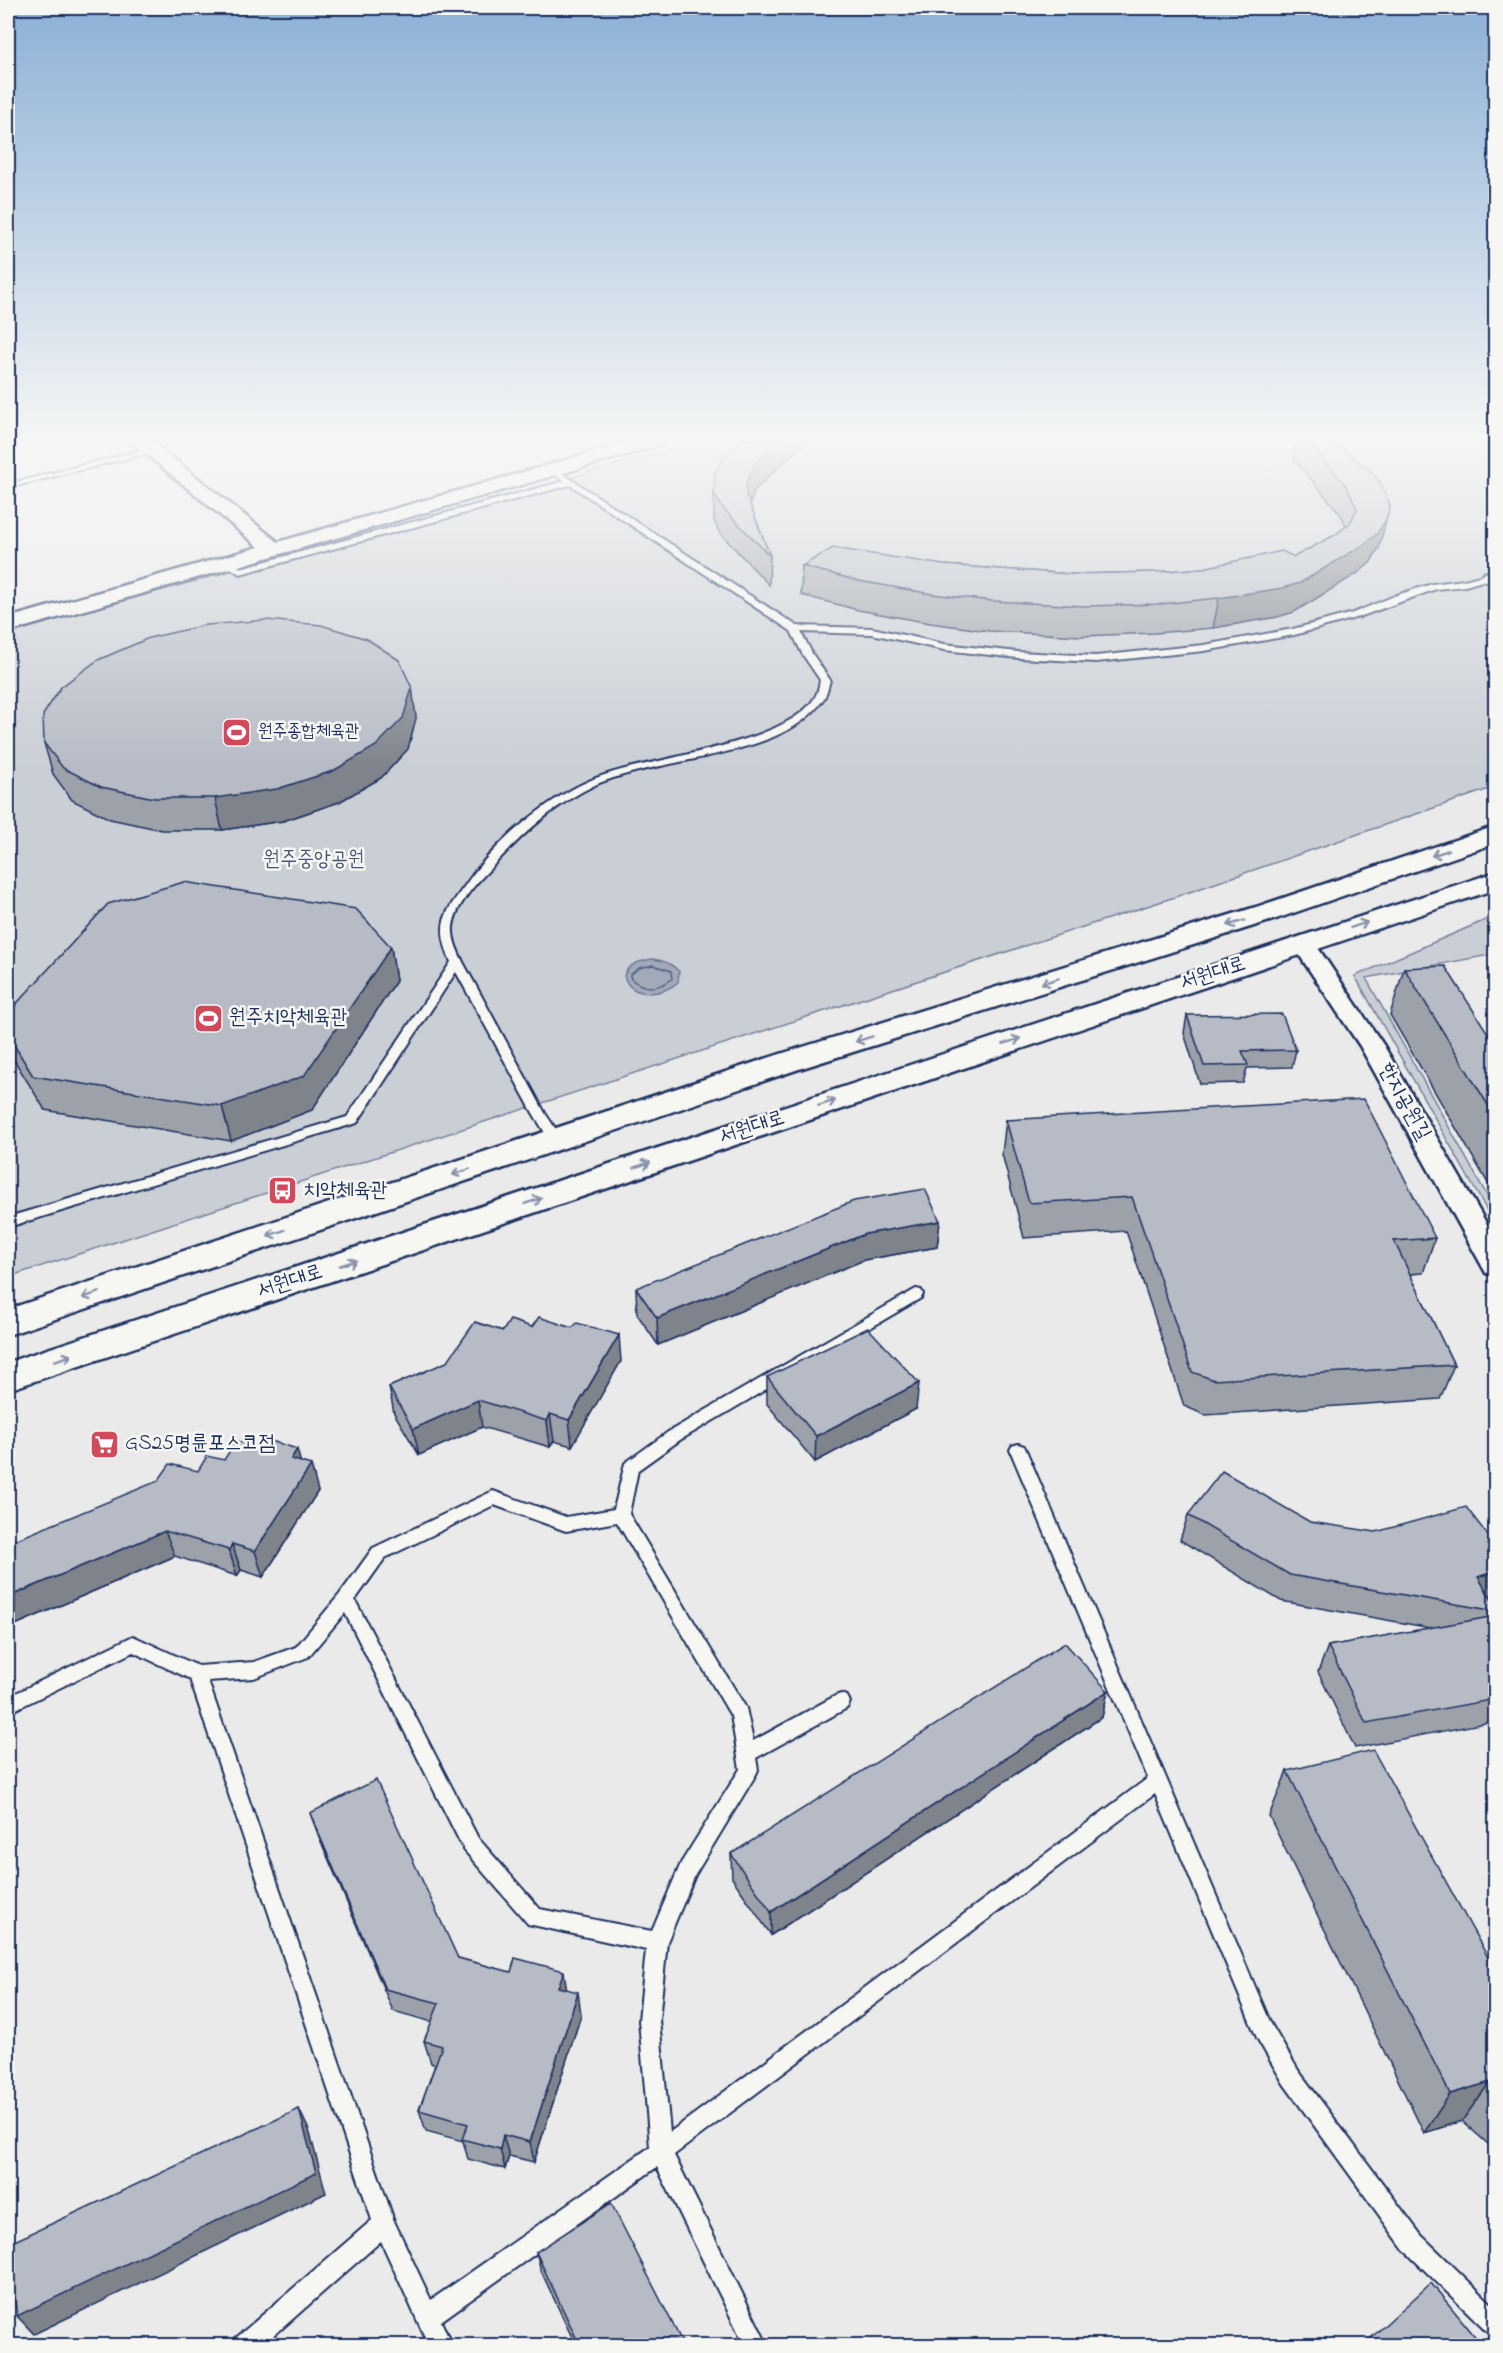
<svg xmlns="http://www.w3.org/2000/svg" width="1503" height="2353" viewBox="0 0 1503 2353" font-family="'Indie Flower','Poor Story',sans-serif">
<rect width="100%" height="100%" fill="#e9eae9"/>
<filter id="ink" filterUnits="userSpaceOnUse"><feTurbulence type="fractalNoise" baseFrequency=".0167" numOctaves="2"/><feDisplacementMap in="SourceGraphic" scale="12" xChannelSelector="R" yChannelSelector="G"/><feConvolveMatrix kernelMatrix="1 2 1 2 8 2 1 2 1" color-interpolation-filters="sRGB"/></filter>
<g filter="url(#ink)">
<g fill="#caced5" stroke="#727e9a" stroke-width="1.5">
<path d="M 706,440 L 1495,440 L 1495,787 L 1175,897 L 8,1277 L 8,633 Z"/>
<path d="M 1495,916 L 1495,954 L 1366,978 L 1495,1210 L 1495,1225 L 1355,976 Z"/>
</g>
<path fill="#a2aaba" stroke="#6c7995" stroke-width="1.5" d="M 653,959 C 664,961 672,963 679,972 L 678,982 C 663,996 631,999 624,976 C 628,963 641,961 653,959 Z"/>
<g fill="none" stroke-linecap="round" stroke-linejoin="round">
<path stroke="#516083" stroke-width="1.5" d="M 653,965 L 671,971 L 672,979 C 659,989 644,990 631,979 L 630,975 L 639,968 Z"/>
<defs>
<g id="service">
<path d="M 150,448 L 154,450 L 153,452 L 8,488 L 8,484 Z"/>
<path d="M 552,467 L 797,626 L 872,628 L 944,644 L 1018,652 L 1096,656 L 1204,645 L 1293,629 L 1353,613 L 1397,595 L 1432,584 L 1464,580 L 1496,572 L 1496,577 L 1465,586 L 1436,589 L 1359,617 L 1294,635 L 1204,651 L 1096,662 L 1018,658 L 944,650 L 872,634 L 801,632 L 813,655 L 830,680 C 828,687 827,695 822,701 C 782,759 657,757 595,785 C 553,805 520,837 489,870 C 475,884 455,907 453,927 C 452,940 458,951 463,962 L 545,1113 L 563,1140 L 561,1143 L 551,1143 L 533,1113 L 456,972 L 357,1123 L 8,1227 L 8,1217 L 347,1117 L 451,962 C 435,925 444,914 466,884 C 492,845 548,798 591,780 C 644,757 788,746 815,697 C 818,692 819,686 820,680 L 803,655 L 791,631 L 570,485 L 240,574 L 221,562 L 228,560 L 241,568 L 565,481 L 549,471 L 548,469 Z"/>
<path d="M 916,1289 L 921,1290 L 923,1294 L 921,1298 L 680,1440 L 638,1470 L 629,1514 L 746,1708 L 753,1741 L 835,1696 L 841,1694 L 847,1696 L 850,1702 L 847,1708 L 756,1758 L 758,1770 L 755,1776 L 695,1875 L 667,1942 L 659,2020 L 670,2132 L 1148,1778 L 1010,1450 L 1012,1446 L 1018,1444 L 1024,1446 L 1026,1450 L 1271,2024 L 1298,2070 L 1421,2235 L 1496,2308 L 1496,2335 L 1488,2332 L 1405,2251 L 1284,2084 L 1257,2038 L 1155,1794 L 674,2155 L 768,2346 L 745,2346 L 657,2167 L 441,2321 L 452,2346 L 429,2346 L 381,2241 L 262,2346 L 233,2346 L 236,2338 L 372,2220 L 190,1679 L 133,1652 L 8,1713 L 8,1697 L 133,1636 L 198,1666 L 254,1662 L 296,1647 L 340,1594 L 373,1548 L 493,1491 L 566,1517 L 614,1509 L 625,1463 L 668,1432 ZM 494,1505 L 566,1531 L 617,1522 L 731,1716 L 740,1769 L 681,1863 L 652,1931 L 540,1909 L 478,1838 L 355,1600 L 385,1558 ZM 345,1613 L 464,1850 L 528,1924 L 646,1950 L 639,2020 L 650,2147 L 431,2300 L 394,2221 L 208,1681 L 254,1678 L 308,1657 Z"/>
</g>
<g id="minor">
<path d="M 1491,572 L 1496,573 L 1496,584 L 1485,581 L 1482,577 L 1485,573 Z"/>
<path d="M 1304,937 L 1312,939 L 1384,1046 L 1496,1240 L 1496,1276 L 1486,1273 L 1360,1046 L 1292,944 L 1296,939 Z"/>
</g>
<g id="tertiary">
<path d="M 129,440 L 150,440 L 278,542 L 636,440 L 666,440 L 664,444 L 8,632 L 8,618 L 259,547 Z"/>
<path d="M 1496,826 L 1496,843 L 1276,919 L 799,1069 L 8,1335 L 8,1309 L 777,1055 L 1256,907 Z"/>
<path d="M 1496,872 L 1496,889 L 8,1390 L 8,1362 Z"/>
</g>
</defs>
<use href="#service" stroke="#1b2f5e" stroke-width="4"/>
<use href="#minor" stroke="#1b2f5e" stroke-width="5"/>
<use href="#tertiary" stroke="#1b2f5e" stroke-width="5"/>
<use href="#service" fill="#f6f6f2" fill-rule="evenodd"/>
<use href="#minor" fill="#f6f6f2" fill-rule="evenodd"/>
<use href="#tertiary" fill="#f6f6f2" fill-rule="evenodd"/>
</g>
<g fill="#9da1aa" stroke="#1b2f5e" stroke-width="1.5">
<path d="M 1297,440 L 1332,440 L 1379,548 L 1370,563 L 1358,573 L 1294,612 L 1277,617 L 1213,628 L 1155,633 L 1082,636 L 989,631 L 930,623 L 858,610 L 801,595 L 802,566 L 944,565 L 1071,574 L 1156,572 L 1203,568 L 1294,557 L 1335,535 L 1346,526 L 1341,515 L 1293,458 Z"/>
<path d="M 805,442 L 755,490 L 750,504 L 770,556 L 769,585 L 720,533 L 714,521 L 714,493 Z"/>
<path d="M 412,688 L 416,718 L 408,749 L 381,778 L 339,802 L 283,821 L 222,830 L 162,830 L 110,819 L 72,800 L 53,774 L 44,743 Z"/>
<path d="M 391,947 L 396,981 L 312,1110 L 231,1141 L 45,1110 L 11,1055 L 8,1045 L 8,1013 Z"/>
<path d="M 1496,959 L 1496,980 L 1491,973 Z"/>
<path d="M 1404,968 L 1496,1046 L 1496,1197 L 1390,1015 Z"/>
<path d="M 1187,1015 L 1296,1050 L 1292,1067 L 1247,1068 L 1243,1083 L 1200,1084 L 1184,1033 Z"/>
<path d="M 1006,1120 L 1435,1238 L 1423,1273 L 1410,1274 L 1454,1365 L 1440,1399 L 1205,1415 L 1184,1406 L 1126,1231 L 1024,1238 L 1002,1154 Z"/>
<path d="M 940,1221 L 937,1247 L 864,1260 L 658,1345 L 637,1314 L 636,1288 Z"/>
<path d="M 503,1331 L 621,1361 L 572,1446 L 554,1441 L 550,1447 L 482,1427 L 419,1455 L 394,1413 L 389,1387 L 447,1362 Z"/>
<path d="M 767,1377 L 916,1409 L 815,1462 L 767,1404 Z"/>
<path d="M 224,1460 L 301,1462 L 318,1491 L 263,1577 L 241,1570 L 237,1576 L 175,1556 L 8,1628 L 198,1471 Z"/>
<path d="M 1188,1515 L 1496,1593 L 1489,1595 L 1496,1607 L 1496,1721 L 1355,1748 L 1318,1672 L 1328,1646 L 1431,1628 L 1281,1601 L 1180,1540 Z"/>
<path d="M 1108,1691 L 1102,1717 L 771,1935 L 732,1878 L 731,1854 Z"/>
<path d="M 1287,1771 L 1496,1972 L 1496,2151 L 1462,2121 L 1424,2133 L 1269,1816 Z"/>
<path d="M 310,1813 L 458,1958 L 567,1989 L 581,2015 L 534,2162 L 509,2156 L 505,2169 L 468,2159 L 463,2141 L 426,2131 L 419,2110 L 435,2065 L 431,2063 L 424,2041 L 432,2022 L 393,2011 L 319,1837 Z"/>
<path d="M 536,2252 L 684,2346 L 576,2346 L 541,2271 Z"/>
</g>
<g fill="#7f838b" stroke="#1b2f5e" stroke-width="1.5">
<path d="M 779,440 L 805,440 L 805,442 L 755,490 L 746,512 L 746,522 L 746,484 L 755,463 Z"/>
<path d="M 1390,505 L 1379,548 L 1370,563 L 1358,573 L 1294,612 L 1277,617 L 1213,628 L 1219,598 Z"/>
<path d="M 412,688 L 416,718 L 408,749 L 381,778 L 339,802 L 283,821 L 222,830 L 215,798 Z"/>
<path d="M 8,781 L 15,816 L 8,818 Z"/>
<path d="M 391,947 L 396,981 L 312,1110 L 231,1141 L 222,1106 Z"/>
<path d="M 940,1221 L 937,1247 L 864,1260 L 658,1345 L 657,1318 L 865,1234 Z"/>
<path d="M 619,1335 L 621,1361 L 572,1446 L 569,1420 Z"/>
<path d="M 919,1383 L 916,1409 L 815,1462 L 816,1436 Z"/>
<path d="M 478,1400 L 482,1427 L 419,1455 L 413,1429 Z"/>
<path d="M 550,1414 L 554,1441 L 550,1447 L 547,1421 Z"/>
<path d="M 297,1449 L 304,1475 L 291,1459 Z"/>
<path d="M 311,1465 L 318,1491 L 263,1577 L 255,1551 Z"/>
<path d="M 165,1531 L 175,1556 L 8,1628 L 8,1597 Z"/>
<path d="M 232,1544 L 241,1570 L 237,1576 L 229,1550 Z"/>
<path d="M 1496,1571 L 1496,1593 L 1466,1602 L 1478,1577 Z"/>
<path d="M 1108,1691 L 1102,1717 L 771,1935 L 771,1912 Z"/>
<path d="M 564,1971 L 567,1993 L 558,1987 Z"/>
<path d="M 578,1992 L 581,2015 L 534,2162 L 530,2142 Z"/>
<path d="M 1490,2082 L 1462,2121 L 1424,2133 L 1450,2094 Z"/>
<path d="M 299,2109 L 309,2130 L 326,2193 L 34,2334 L 17,2316 Z"/>
<path d="M 503,2135 L 509,2156 L 505,2169 L 500,2149 Z"/>
</g>
<g fill="#b6bbc6" stroke="#1b2f5e" stroke-width="1.5">
<path d="M 742,440 L 779,440 L 755,463 L 746,484 L 746,494 L 770,556 L 720,505 L 714,493 L 715,472 L 730,449 Z"/>
<path d="M 1307,440 L 1332,440 L 1369,470 L 1380,482 L 1390,505 L 1386,520 L 1377,534 L 1365,544 L 1300,583 L 1283,588 L 1219,598 L 1160,604 L 1085,606 L 992,601 L 932,594 L 859,581 L 802,566 L 833,548 L 944,565 L 1071,574 L 1156,572 L 1203,568 L 1282,551 L 1294,557 L 1335,535 L 1350,523 L 1357,509 L 1347,487 Z"/>
<path d="M 266,620 L 321,625 L 367,639 L 399,660 L 412,688 L 403,718 L 376,746 L 333,771 L 277,789 L 215,798 L 154,798 L 101,787 L 63,768 L 44,743 L 43,715 L 61,687 L 98,660 L 149,638 L 206,625 Z"/>
<path d="M 184,882 L 356,909 L 391,947 L 304,1076 L 222,1106 L 33,1076 L 8,1035 L 8,1013 L 108,904 Z"/>
<path d="M 1445,966 L 1496,1046 L 1496,1118 L 1404,968 Z"/>
<path d="M 1282,1014 L 1296,1050 L 1242,1051 L 1248,1065 L 1204,1066 L 1187,1015 Z"/>
<path d="M 1364,1099 L 1435,1238 L 1394,1241 L 1454,1365 L 1214,1380 L 1192,1372 L 1132,1197 L 1029,1203 L 1006,1120 Z"/>
<path d="M 925,1189 L 940,1221 L 865,1234 L 657,1318 L 636,1288 L 854,1201 Z"/>
<path d="M 539,1317 L 572,1328 L 577,1323 L 619,1335 L 569,1420 L 550,1414 L 547,1421 L 478,1400 L 413,1429 L 389,1387 L 447,1362 L 475,1322 L 503,1331 L 510,1320 L 532,1327 Z"/>
<path d="M 868,1328 L 919,1383 L 816,1436 L 767,1377 Z"/>
<path d="M 268,1440 L 297,1449 L 291,1459 L 311,1465 L 255,1551 L 232,1544 L 229,1550 L 165,1531 L 8,1597 L 8,1543 L 158,1481 L 170,1464 L 198,1471 L 207,1456 L 224,1460 L 236,1441 L 261,1447 Z"/>
<path d="M 1222,1471 L 1310,1522 L 1376,1532 L 1466,1507 L 1496,1546 L 1496,1571 L 1478,1577 L 1496,1607 L 1496,1611 L 1290,1575 L 1188,1515 Z"/>
<path d="M 1496,1616 L 1496,1699 L 1366,1723 L 1328,1646 Z"/>
<path d="M 1065,1643 L 1108,1691 L 771,1912 L 731,1854 Z"/>
<path d="M 1373,1750 L 1496,1972 L 1496,2087 L 1490,2082 L 1450,2094 L 1287,1771 Z"/>
<path d="M 376,1780 L 458,1958 L 511,1972 L 515,1958 L 564,1971 L 558,1987 L 578,1992 L 530,2142 L 503,2135 L 500,2149 L 462,2139 L 468,2124 L 419,2110 L 442,2046 L 424,2041 L 439,2003 L 385,1989 L 310,1813 Z"/>
<path d="M 299,2109 L 316,2173 L 17,2316 L 8,2253 L 8,2244 Z"/>
<path d="M 611,2203 L 684,2346 L 580,2346 L 536,2252 Z"/>
<path d="M 1431,2283 L 1483,2346 L 1362,2346 Z"/>
</g>
<defs><path id="oneway-shaft" d="M-6 0H5M1.5-3L5.5 0L1.5 3" fill="none" stroke-width="1.6" stroke-linecap="round" stroke-linejoin="round" transform="scale(1.5)"/></defs>
<g stroke="#8892a8">
<use href="#oneway-shaft" transform="translate(1440 853) rotate(161)"/>
<use href="#oneway-shaft" transform="translate(1236 923) rotate(163)"/>
<use href="#oneway-shaft" transform="translate(1359 925) rotate(-19)"/>
<use href="#oneway-shaft" transform="translate(1050 981) rotate(163)"/>
<use href="#oneway-shaft" transform="translate(864 1039) rotate(163)"/>
<use href="#oneway-shaft" transform="translate(1012 1041) rotate(-18)"/>
<use href="#oneway-shaft" transform="translate(827 1103) rotate(-18)"/>
<use href="#oneway-shaft" transform="translate(642 1165) rotate(-18)"/>
<use href="#oneway-shaft" transform="translate(461 1172) rotate(162)"/>
<use href="#oneway-shaft" transform="translate(533 1201) rotate(-18)"/>
<use href="#oneway-shaft" transform="translate(276 1233) rotate(162)"/>
<use href="#oneway-shaft" transform="translate(348 1263) rotate(-18)"/>
<use href="#oneway-shaft" transform="translate(91 1295) rotate(162)"/>
<use href="#oneway-shaft" transform="translate(63 1358) rotate(-18)"/>
</g>
</g>
<linearGradient id="sky" x2="0" y2="1"><stop stop-color="#8cb0d6"/><stop offset="0.57" stop-color="#f5f6f5"/><stop offset="1" stop-color="#f5f6f5" stop-opacity="0"/></linearGradient>
<rect width="1503" height="769" fill="url(#sky)"/>
<defs>
<symbol id="stadium-square" viewBox="-11 -11 22 22"><rect x="-9" y="-9" width="18" height="18" rx="4" fill="#d1495b" stroke="#f6f6f2"/><path d="M0-5a6.5 5 0 1 0 0 10a6.5 5 0 1 0 0-10ZM-3.5-1.8h7v3.6h-7Z" fill="#fff"/></symbol>
<symbol id="bus-square" viewBox="-11 -11 22 22"><rect x="-9" y="-9" width="18" height="18" rx="4" fill="#d1495b" stroke="#f6f6f2"/><path d="M-5-6H5V4H4V6H2V4H-2V6H-4V4H-5ZM-3.5-4V0h7V-4ZM-3.5 1.2v1.5H-2V1.2ZM2 1.2v1.5H3.5V1.2Z" fill="#fff"/></symbol>
<symbol id="supermarket-square" viewBox="-11 -11 22 22"><rect x="-9" y="-9" width="18" height="18" rx="4" fill="#d1495b" stroke="#f6f6f2"/><path d="M-6-5.5h2.5l.6 2H6L4.5 2H-2.5L-4.4-4H-6ZM-1.5 3.2a1.3 1.3 0 1 0 .1 0ZM3 3.2a1.3 1.3 0 1 0 .1 0Z" fill="#fff"/></symbol>
</defs>
<g fill-rule="evenodd">
<use href="#stadium-square" x="220" y="716" width="33" height="33"/>
<use href="#stadium-square" x="192" y="1002" width="33" height="33"/>
<use href="#bus-square" x="266" y="1174" width="33" height="33"/>
<use href="#supermarket-square" x="88" y="1428" width="33" height="33"/>
</g>
<g text-anchor="middle" dominant-baseline="central" stroke-width="5" stroke-linejoin="round" paint-order="stroke">
<g font-size="18" fill="#1b2f5e" stroke="#f6f6f2" text-anchor="start">
<text x="258" y="732">원주종합체육관</text>
</g>
<g font-size="21" fill="#47577c" stroke="#f6f6f2">
<text x="314" y="860">원주중앙공원</text>
</g>
<g font-size="21" fill="#1b2f5e" stroke="#f6f6f2">
<text transform="translate(1213 974) rotate(-18)">서원대로</text>
<text transform="translate(1404 1102) rotate(61)">한지공원길</text>
<text transform="translate(752 1128) rotate(-18)">서원대로</text>
<text transform="translate(290 1282) rotate(-18)">서원대로</text>
</g>
<g font-size="21" fill="#1b2f5e" stroke="#f6f6f2" text-anchor="start">
<text x="229" y="1018">원주치악체육관</text>
<text x="303" y="1191">치악체육관</text>
<text x="125" y="1444">GS25명륜포스코점</text>
</g>
</g>
<rect width="1503" height="2353" fill="none" stroke="#f6f6f2" stroke-width="30"/>
<rect x="15" y="15" width="1473" height="2323" fill="none" stroke="#1b2f5e" stroke-width="2" filter="url(#ink)"/>
</svg>
